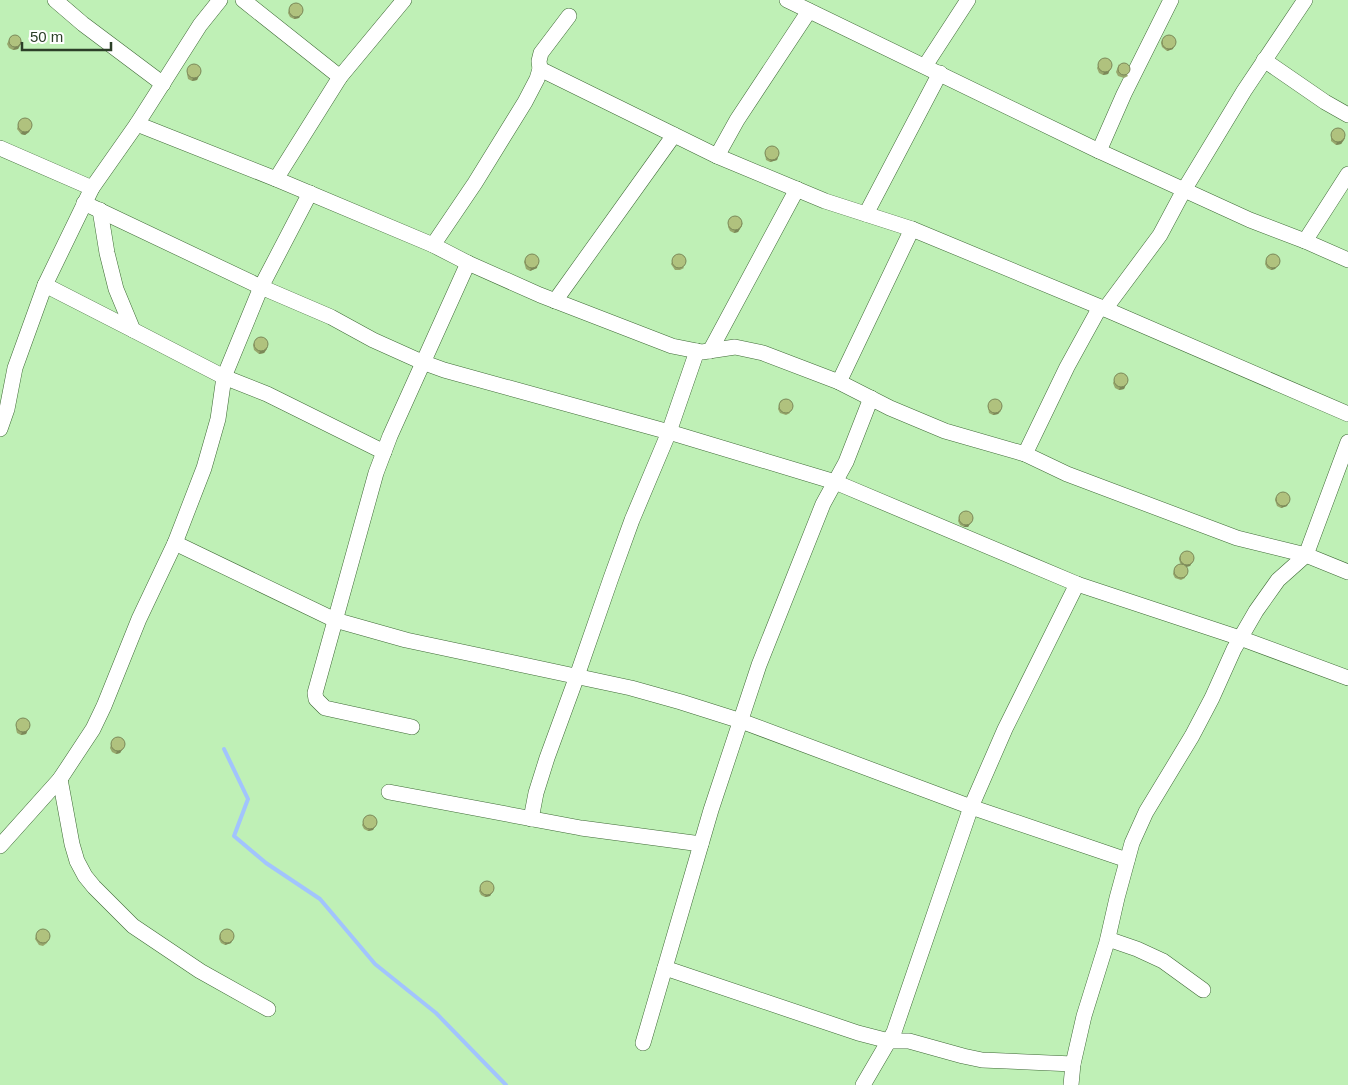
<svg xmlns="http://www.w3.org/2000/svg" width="1348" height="1085" viewBox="0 0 1348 1085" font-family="Helvetica,sans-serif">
<rect width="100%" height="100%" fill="#bff0b6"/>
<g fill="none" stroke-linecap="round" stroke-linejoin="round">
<path stroke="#a2c4fd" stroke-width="4" d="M 224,749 L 248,799 L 234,836 L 266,863 L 320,899 L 375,964 L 436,1013 L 506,1085"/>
<defs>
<g id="minor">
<path d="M 55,0 L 83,24 L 163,84"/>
<path d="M 243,0 L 340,77"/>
<path d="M 787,0 L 1099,151 L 1250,220 L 1305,241 L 1348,260"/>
<path d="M 1264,60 L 1325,102 L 1348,115"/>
<path d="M 925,66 L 968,0"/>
<path d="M 540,69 L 717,156 L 825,201 L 912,229 L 1105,309 L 1348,414"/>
<path d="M 137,124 L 276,179 L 433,245 L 468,263 L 540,295 L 672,346 L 702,352 L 735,347 L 763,353 L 839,382 L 890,408 L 945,431 L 1025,454 L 1067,474 L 1237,538 L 1306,555 L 1348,572"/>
<path d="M 0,148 L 92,188"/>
<path d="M 1099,151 L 1124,94 L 1171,0"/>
<path d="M 717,156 L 737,120 L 809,11"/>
<path d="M 276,179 L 340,77 L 404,0"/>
<path d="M 84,203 L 261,287 L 331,317 L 373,340 L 422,362 L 444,370 L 669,432 L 835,482 L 1077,584 L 1240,638 L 1348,678"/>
<path d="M 100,210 L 107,253 L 116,289 L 133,330 L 224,377 L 267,394 L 384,452"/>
<path d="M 866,214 L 940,73"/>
<path d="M 1305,241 L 1348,174"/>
<path d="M 433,245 L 475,183 L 525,102 L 537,79 L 540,69 L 539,61 L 541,53 L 569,16"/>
<path d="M 45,285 L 133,330"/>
<path d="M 555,301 L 674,135"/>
<path d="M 1105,309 L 1160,235 L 1184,190 L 1244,91 L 1305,0"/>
<path d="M 710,351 L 797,189"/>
<path d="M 839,382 L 912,229"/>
<path d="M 0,429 L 7,409 L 15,368 L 45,285 L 92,188 L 137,124 L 200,25 L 220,0"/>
<path d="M 1025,454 L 1067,367 L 1100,307"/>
<path d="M 175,543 L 335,620 L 406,640 L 631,688 L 681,702 L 741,721 L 971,807 L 1127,860"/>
<path d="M 412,727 L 325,708 L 316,699 L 315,693 L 376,473 L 390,436 L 468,263"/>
<path d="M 60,779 L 72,844 L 77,861 L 85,876 L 94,887 L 133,926 L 200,971 L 268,1009"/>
<path d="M 389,792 L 581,828 L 701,844"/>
<path d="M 531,819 L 536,793 L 547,758 L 577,676 L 611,578 L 632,520 L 669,432 L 697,351"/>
<path d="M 0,846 L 60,779 L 93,729 L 104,706 L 139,619 L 175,543 L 204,468 L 218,419 L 224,377 L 261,287 L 310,193"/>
<path d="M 1108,939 L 1137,949 L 1163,961 L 1203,990"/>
<path d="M 665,968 L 858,1033 L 889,1041 L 909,1041 L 963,1056 L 982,1060 L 1073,1064"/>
<path d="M 643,1043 L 711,810 L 759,665 L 823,504 L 846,462 L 871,398"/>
<path d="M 863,1085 L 894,1032 L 971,807 L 1005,729 L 1077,584"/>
<path d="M 1071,1085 L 1073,1064 L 1084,1016 L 1107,942 L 1117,898 L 1132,843 L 1146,812 L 1192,736 L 1212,698 L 1234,649 L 1256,611 L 1278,580 L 1306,555 L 1348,442"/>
</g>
</defs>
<use href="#minor" stroke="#3f6a36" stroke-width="16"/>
<use href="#minor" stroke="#fff" stroke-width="15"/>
</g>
<g fill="#97a76c">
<path d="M 291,4 L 303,10 L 299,18 L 294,19 L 290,17 L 288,13 Z"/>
<path d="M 11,36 L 21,44 L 18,49 L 13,50 L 9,48 L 7,44 Z"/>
<path d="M 1162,40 L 1173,49 L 1167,51 L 1162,47 L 1161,43 Z"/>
<path d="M 1101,60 L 1112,65 L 1108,74 L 1103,75 L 1099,73 L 1097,68 Z"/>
<path d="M 1119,64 L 1128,76 L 1124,78 L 1118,76 L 1116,72 Z"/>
<path d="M 189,67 L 200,74 L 197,80 L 192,81 L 188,79 L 187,74 Z"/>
<path d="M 19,122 L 32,126 L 29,132 L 25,135 L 21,134 L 17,129 Z"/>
<path d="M 1332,134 L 1345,138 L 1344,140 L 1341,144 L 1336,145 L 1331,141 L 1331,136 Z"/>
<path d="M 766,151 L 779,153 L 777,160 L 770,162 L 766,160 L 765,154 Z"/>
<path d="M 731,218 L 742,226 L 738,232 L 734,233 L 730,231 L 728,227 Z"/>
<path d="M 675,256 L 684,268 L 680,270 L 675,270 L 671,264 Z"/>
<path d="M 1267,257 L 1279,264 L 1275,269 L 1271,270 L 1267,268 L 1265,264 Z"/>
<path d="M 525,260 L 539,262 L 537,268 L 530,271 L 526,269 L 524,262 Z"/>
<path d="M 254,343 L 267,349 L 264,353 L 259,354 L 254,350 L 253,345 Z"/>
<path d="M 1117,375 L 1128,380 L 1124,389 L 1119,390 L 1115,388 L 1113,383 Z"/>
<path d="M 781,400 L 790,413 L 786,415 L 780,413 L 778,409 Z"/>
<path d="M 989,404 L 1001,411 L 998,414 L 993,415 L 989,413 L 988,407 Z"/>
<path d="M 1276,497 L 1290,499 L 1287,506 L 1281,508 L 1277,506 L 1275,500 Z"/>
<path d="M 961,513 L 973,518 L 968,527 L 964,527 L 960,525 L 958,521 Z"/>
<path d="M 1180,556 L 1194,558 L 1190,566 L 1186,567 L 1185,578 L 1181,580 L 1175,578 L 1173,574 L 1175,567 L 1181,564 L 1180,563 L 1179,559 Z"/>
<path d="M 17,724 L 30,725 L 26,734 L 21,735 L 17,733 L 16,729 Z"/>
<path d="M 113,739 L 124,747 L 120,753 L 116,754 L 112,752 L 110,748 Z"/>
<path d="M 366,817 L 377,822 L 373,830 L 368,831 L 364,829 L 362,825 Z"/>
<path d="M 483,882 L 494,888 L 490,896 L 485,897 L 481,895 L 479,891 Z"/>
<path d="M 38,931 L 50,936 L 47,943 L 43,946 L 39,945 L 35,939 Z"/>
<path d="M 220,934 L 234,936 L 231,943 L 225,945 L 221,943 L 219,939 Z"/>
</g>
<g fill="#7b8858">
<path d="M 303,10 L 299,18 L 294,19 L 295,16 Z"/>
<path d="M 22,41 L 18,49 L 13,50 L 14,48 Z"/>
<path d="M 1174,46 L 1173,49 L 1167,51 L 1168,49 Z"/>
<path d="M 1112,65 L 1108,74 L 1103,75 L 1104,72 Z"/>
<path d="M 201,71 L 197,80 L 192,81 L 193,78 Z"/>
<path d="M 30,130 L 29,132 L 25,135 L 21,134 L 22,132 Z"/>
<path d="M 1345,138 L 1341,144 L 1336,145 L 1337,142 Z"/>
<path d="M 778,157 L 777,160 L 770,162 L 771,160 Z"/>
<path d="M 743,223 L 738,232 L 734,233 L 735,230 Z"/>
<path d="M 1280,261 L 1275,269 L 1271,270 L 1272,268 Z"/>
<path d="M 537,266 L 537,268 L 530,271 L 531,268 Z"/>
<path d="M 268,347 L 264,353 L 259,354 L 260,351 Z"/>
<path d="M 1128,380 L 1124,389 L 1119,390 L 1120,387 Z"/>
<path d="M 1002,408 L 998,414 L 993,415 L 994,413 Z"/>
<path d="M 1288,503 L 1287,506 L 1281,508 L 1282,506 Z"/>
<path d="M 973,518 L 968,527 L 964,527 L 965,525 Z"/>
<path d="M 1194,558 L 1190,566 L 1185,567 L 1186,565 Z"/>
<path d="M 30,725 L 26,734 L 21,735 L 22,732 Z"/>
<path d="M 125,744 L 120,753 L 116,754 L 117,751 Z"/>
<path d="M 377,822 L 373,830 L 368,831 L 369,829 Z"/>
<path d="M 494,888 L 490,896 L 485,897 L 486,895 Z"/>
<path d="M 232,940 L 231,943 L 225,945 L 226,942 Z"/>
</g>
<g fill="#b0c27e" stroke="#7b8858">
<circle cx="296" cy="10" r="7"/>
<circle cx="15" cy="41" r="6"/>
<circle cx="1169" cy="42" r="7"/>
<circle cx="1105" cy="65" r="7"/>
<circle cx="1124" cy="69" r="6"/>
<circle cx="194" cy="71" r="7"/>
<circle cx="25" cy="125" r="7"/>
<circle cx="1338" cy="135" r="7"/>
<circle cx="772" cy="153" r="7"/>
<circle cx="735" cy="223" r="7"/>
<circle cx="679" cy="261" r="7"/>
<circle cx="532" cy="261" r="7"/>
<circle cx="1273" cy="261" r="7"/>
<circle cx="261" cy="344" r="7"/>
<circle cx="1121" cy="380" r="7"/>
<circle cx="995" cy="406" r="7"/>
<circle cx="786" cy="406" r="7"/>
<circle cx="1283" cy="499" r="7"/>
<circle cx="966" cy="518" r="7"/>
<circle cx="1187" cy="558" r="7"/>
<circle cx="1181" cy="571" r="7"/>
<circle cx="23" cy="725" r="7"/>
<circle cx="118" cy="744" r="7"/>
<circle cx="370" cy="822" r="7"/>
<circle cx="487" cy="888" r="7"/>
<circle cx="227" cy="936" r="7"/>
<circle cx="43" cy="936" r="7"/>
</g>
<path d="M22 42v8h89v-8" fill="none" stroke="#2c3f28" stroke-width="2.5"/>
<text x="30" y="42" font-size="15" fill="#2c3f28" stroke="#ffffff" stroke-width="4" paint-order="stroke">50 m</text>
</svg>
